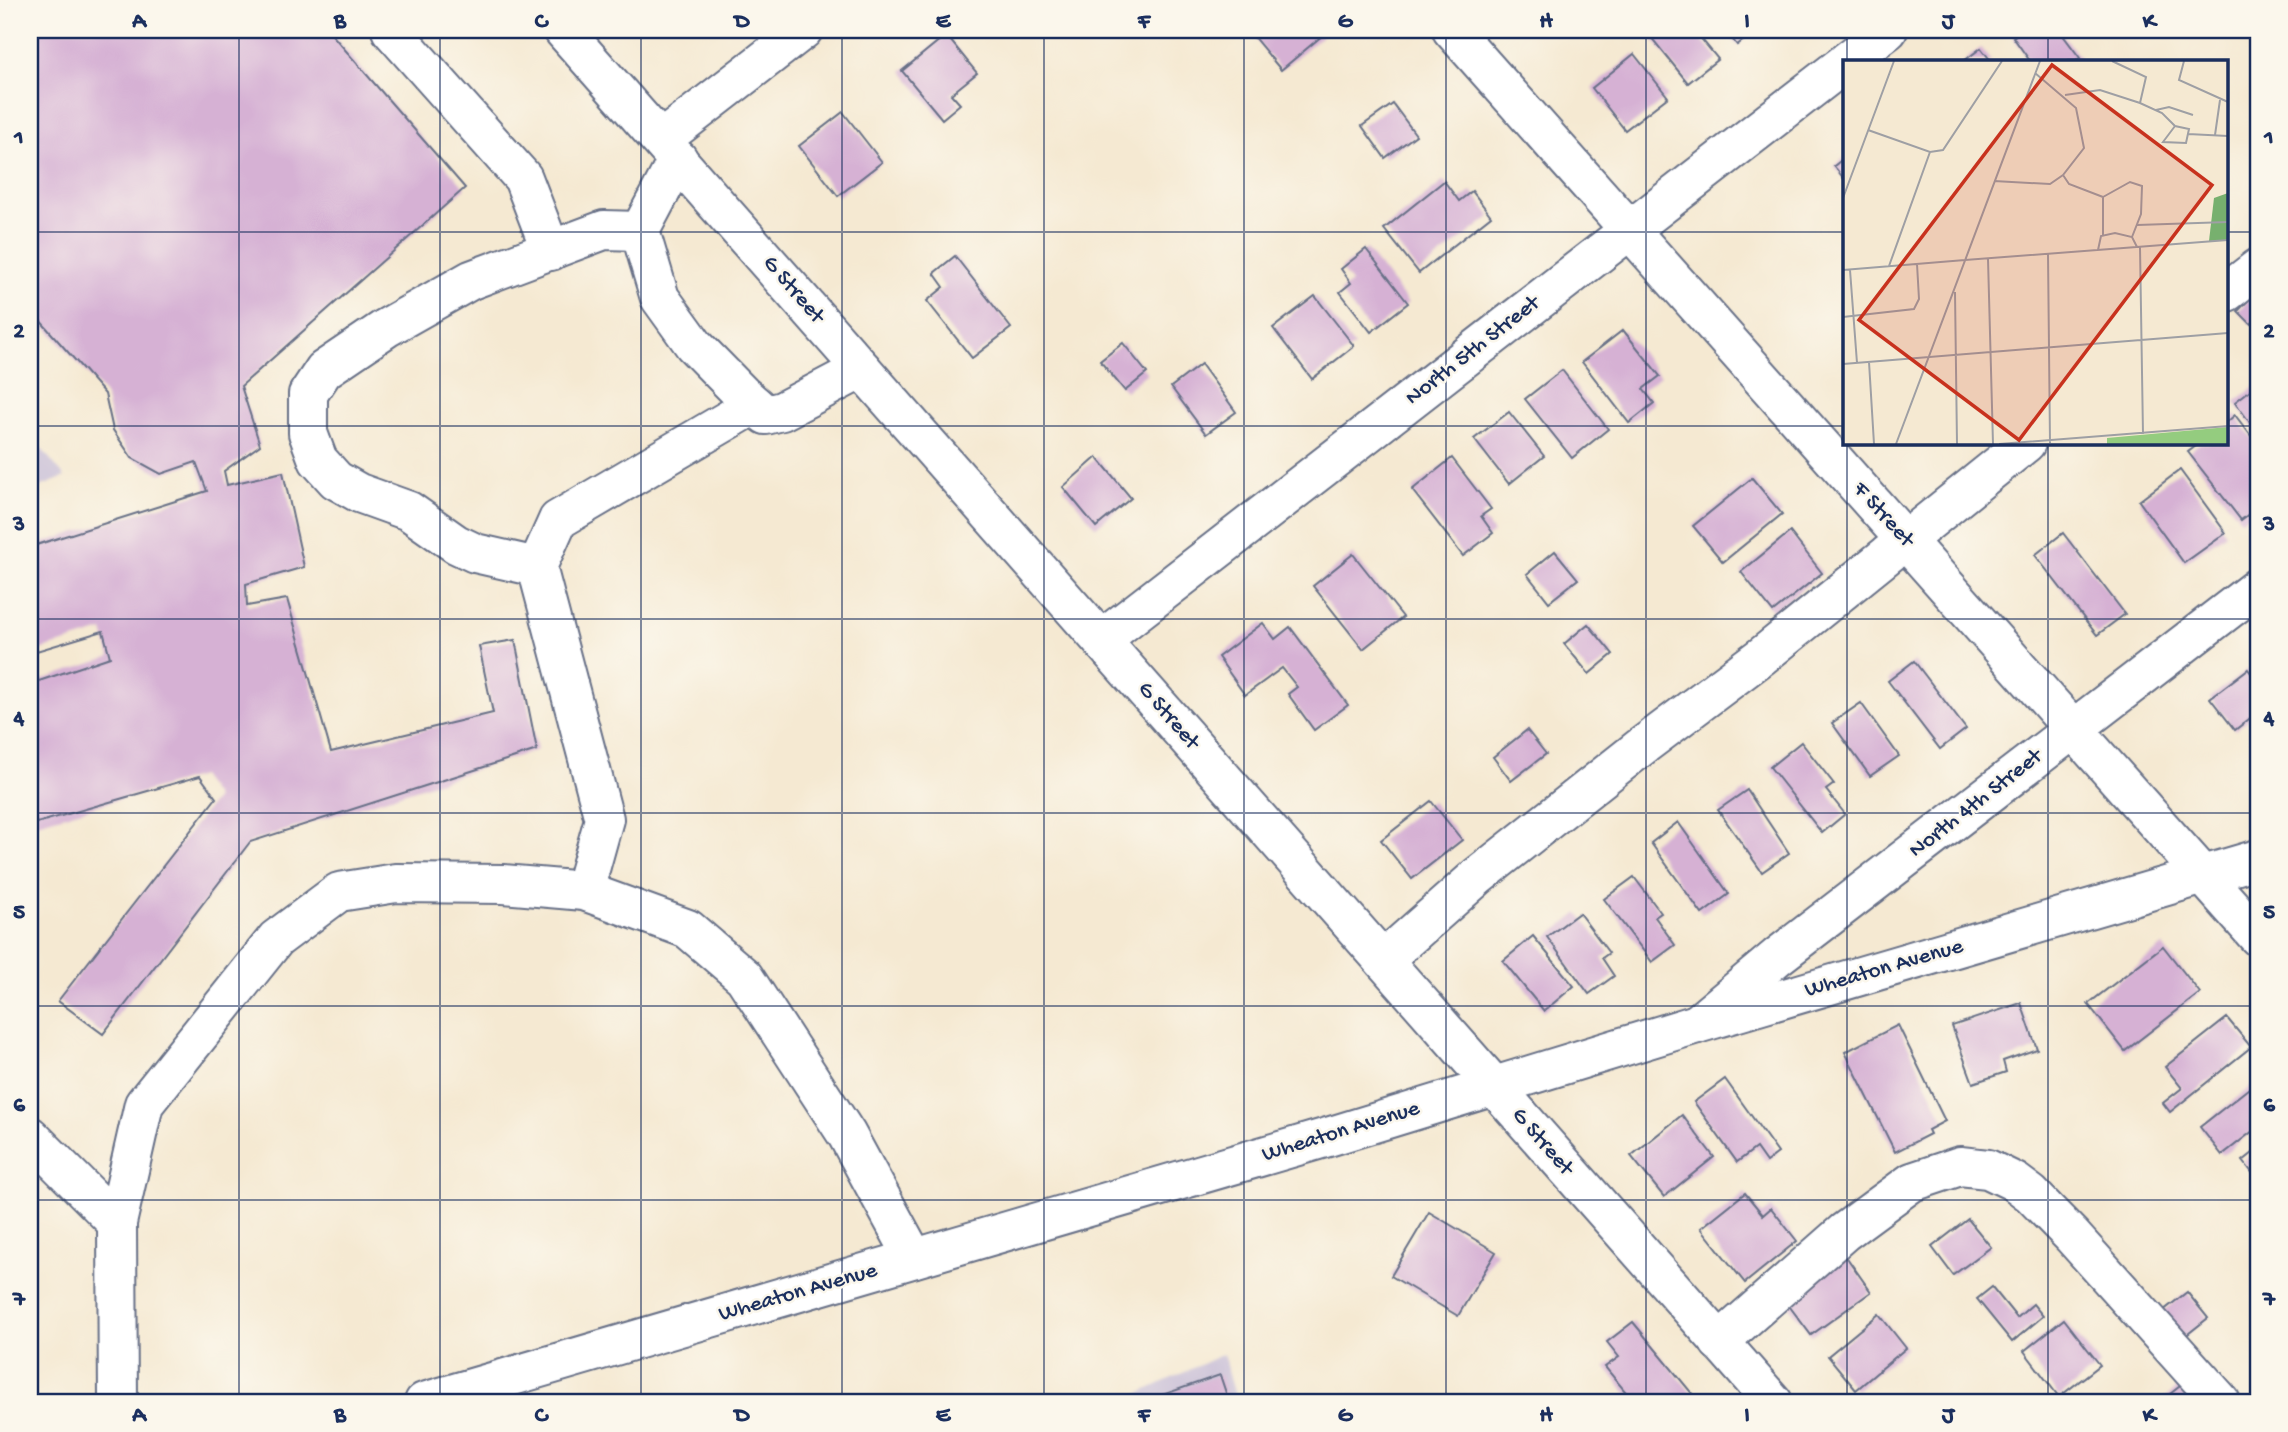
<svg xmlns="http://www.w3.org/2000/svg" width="2288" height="1432" viewBox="0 0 2288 1432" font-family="'Gochi Hand',sans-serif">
<rect width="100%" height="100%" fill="#fbf7ec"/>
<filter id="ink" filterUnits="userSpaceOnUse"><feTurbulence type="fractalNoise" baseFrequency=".0143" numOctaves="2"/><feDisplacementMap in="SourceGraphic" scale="14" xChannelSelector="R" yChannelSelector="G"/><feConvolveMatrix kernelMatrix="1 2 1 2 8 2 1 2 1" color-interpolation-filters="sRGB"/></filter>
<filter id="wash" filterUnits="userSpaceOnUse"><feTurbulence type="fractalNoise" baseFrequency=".00686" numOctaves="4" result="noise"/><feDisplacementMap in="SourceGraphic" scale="28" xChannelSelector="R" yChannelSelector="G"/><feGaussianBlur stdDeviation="1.57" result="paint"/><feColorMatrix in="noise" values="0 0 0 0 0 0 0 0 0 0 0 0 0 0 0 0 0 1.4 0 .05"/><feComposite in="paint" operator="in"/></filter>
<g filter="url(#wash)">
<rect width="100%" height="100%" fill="#f5e9d2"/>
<g fill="#c9bfd7">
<path d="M 30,435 L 65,477 L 30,491 Z"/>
<path d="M 1223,1354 L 1237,1402 L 1121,1402 Z"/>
</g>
<g id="blocks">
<g fill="#d6b1d4">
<path d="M 34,30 L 328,30 L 465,188 L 241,386 L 260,445 L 224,471 L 227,485 L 283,472 L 304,567 L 246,584 L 247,606 L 287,599 L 331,752 L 493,713 L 479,646 L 515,640 L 537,750 L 250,842 L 103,1034 L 58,1001 L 216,798 L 200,776 L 30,825 L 30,684 L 110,657 L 103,631 L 30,653 L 30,547 L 207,491 L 196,462 L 161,474 L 132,458 L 113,430 L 105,394 L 30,309 L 30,33 Z"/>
<path d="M 1258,30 L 1329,30 L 1281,70 L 1252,35 Z"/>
<path d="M 1658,30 L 1694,30 L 1718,59 L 1688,83 L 1650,36 Z"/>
<path d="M 1725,30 L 1757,30 L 1737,45 Z"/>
<path d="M 2023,30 L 2059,30 L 2080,58 L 2076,61 L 2030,61 L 2013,37 Z"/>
<path d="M 946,35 L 977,73 L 951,94 L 960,104 L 942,119 L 902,71 Z"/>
<path d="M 1981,48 L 1991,61 L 1964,61 Z"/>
<path d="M 1634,54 L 1668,97 L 1625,130 L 1592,88 Z"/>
<path d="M 1393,104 L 1416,135 L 1385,158 L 1362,126 Z"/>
<path d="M 843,112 L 882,162 L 838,196 L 799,146 Z"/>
<path d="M 1845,157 L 1845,180 L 1834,166 Z"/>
<path d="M 1444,181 L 1459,201 L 1472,191 L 1491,216 L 1419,273 L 1384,229 Z"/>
<path d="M 1366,249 L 1408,303 L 1371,332 L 1340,292 L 1351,283 L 1341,269 Z"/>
<path d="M 955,256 L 1011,328 L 972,358 L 927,301 L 944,287 L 934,273 Z"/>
<path d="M 2258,290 L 2258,317 L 2251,324 L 2238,311 Z"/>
<path d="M 1315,296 L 1354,346 L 1312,379 L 1273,328 Z"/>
<path d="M 1623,330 L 1660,376 L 1643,389 L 1654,403 L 1629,423 L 1582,362 Z"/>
<path d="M 1123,343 L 1147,373 L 1125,391 L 1100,361 Z"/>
<path d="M 1201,364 L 1236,412 L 1206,434 L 1171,387 Z"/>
<path d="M 1562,370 L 1608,429 L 1572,458 L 1525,399 Z"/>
<path d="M 2258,384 L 2258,434 L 2235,402 Z"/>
<path d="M 1509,412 L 1544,456 L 1509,484 L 1474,439 Z"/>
<path d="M 2235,415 L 2258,445 L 2258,507 L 2241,520 L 2188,452 L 2200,443 L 2227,443 L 2227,422 Z"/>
<path d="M 1097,457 L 1131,498 L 1096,527 L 1063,487 Z"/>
<path d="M 1452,458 L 1491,509 L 1481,516 L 1493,533 L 1463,556 L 1412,490 Z"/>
<path d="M 2180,470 L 2226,533 L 2184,563 L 2139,501 Z"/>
<path d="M 1752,478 L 1782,514 L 1723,562 L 1693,526 Z"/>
<path d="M 1790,532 L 1822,573 L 1773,612 L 1741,572 Z"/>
<path d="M 2063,533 L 2125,614 L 2097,635 L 2035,555 Z"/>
<path d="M 1555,551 L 1578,579 L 1549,602 L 1527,574 Z"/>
<path d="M 1353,554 L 1403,617 L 1363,649 L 1313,586 Z"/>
<path d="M 1263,623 L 1275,639 L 1290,627 L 1348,705 L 1314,730 L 1288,694 L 1297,687 L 1282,668 L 1245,695 L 1218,657 Z"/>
<path d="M 1588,624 L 1613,654 L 1589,674 L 1564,644 Z"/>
<path d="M 1914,661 L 1966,729 L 1940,749 L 1888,681 Z"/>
<path d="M 2248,669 L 2258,682 L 2258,712 L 2235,730 L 2210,698 Z"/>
<path d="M 1861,703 L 1899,756 L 1870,776 L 1832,723 Z"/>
<path d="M 1527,730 L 1546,754 L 1511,781 L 1493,757 Z"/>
<path d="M 1801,742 L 1834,784 L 1826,790 L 1845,814 L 1822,833 L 1770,767 Z"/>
<path d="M 1747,790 L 1789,853 L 1762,872 L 1718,810 Z"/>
<path d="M 1431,801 L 1462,840 L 1412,879 L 1381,840 Z"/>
<path d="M 1678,822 L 1729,894 L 1702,914 L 1651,843 Z"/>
<path d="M 1634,877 L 1661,913 L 1655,917 L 1675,945 L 1652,962 L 1604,899 Z"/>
<path d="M 1579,913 L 1609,953 L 1602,958 L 1614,976 L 1589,994 L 1547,937 Z"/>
<path d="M 1533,936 L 1574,986 L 1544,1011 L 1503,961 Z"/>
<path d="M 2163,946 L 2200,993 L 2125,1051 L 2088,1004 Z"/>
<path d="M 2021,1003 L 2037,1049 L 2003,1061 L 2006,1072 L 1973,1083 L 1952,1026 Z"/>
<path d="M 2227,1018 L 2251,1047 L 2170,1112 L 2163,1103 L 2182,1088 L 2165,1067 Z"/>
<path d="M 1898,1025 L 1945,1121 L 1928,1130 L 1930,1134 L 1895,1152 L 1845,1052 Z"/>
<path d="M 1725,1079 L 1778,1153 L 1766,1162 L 1756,1148 L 1737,1162 L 1694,1102 Z"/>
<path d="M 2258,1081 L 2258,1127 L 2222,1155 L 2200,1127 Z"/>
<path d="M 1682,1115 L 1714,1157 L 1664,1197 L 1631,1156 Z"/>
<path d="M 2258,1149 L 2258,1180 L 2243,1161 Z"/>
<path d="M 1745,1193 L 1763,1215 L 1771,1208 L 1797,1241 L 1745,1283 L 1701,1228 Z"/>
<path d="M 1429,1212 L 1496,1252 L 1458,1316 L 1391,1276 Z"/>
<path d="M 1968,1219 L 1991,1247 L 1953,1275 L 1932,1247 Z"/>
<path d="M 1845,1255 L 1871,1292 L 1811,1335 L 1784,1299 Z"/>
<path d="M 1992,1287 L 2017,1318 L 2033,1304 L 2043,1316 L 2012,1342 L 1977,1299 Z"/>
<path d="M 2187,1292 L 2208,1318 L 2179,1341 L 2158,1315 Z"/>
<path d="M 1879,1314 L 1906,1348 L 1856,1390 L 1828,1356 Z"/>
<path d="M 2064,1319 L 2100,1365 L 2059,1397 L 2024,1351 Z"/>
<path d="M 1633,1322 L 1699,1402 L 1634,1402 L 1605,1367 L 1619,1357 L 1607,1342 Z"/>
<path d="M 1220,1375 L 1229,1402 L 1165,1402 L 1162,1395 Z"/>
<path d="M 2189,1379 L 2208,1402 L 2160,1402 Z"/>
</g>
</g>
</g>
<g filter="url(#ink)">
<use href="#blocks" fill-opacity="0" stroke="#677087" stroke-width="2"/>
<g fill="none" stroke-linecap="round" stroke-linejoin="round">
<defs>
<g id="minor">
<path d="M 391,30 L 523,178 L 551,251"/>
<path d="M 563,30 L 1494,1086"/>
<path d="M 1452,30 L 2258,937"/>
<path d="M 1847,61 L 1888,30"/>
<path d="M 661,140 L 803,30"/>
<path d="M 678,159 L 640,231 L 660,298 L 694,345 L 742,394 L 766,415 L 782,411 L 862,369"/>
<path d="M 2227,292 L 2258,268"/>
<path d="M 537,567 L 475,553 L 456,544 L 409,511 L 359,493 L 336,480 L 318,460 L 308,433 L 308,394 L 324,370 L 386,328 L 471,280 L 604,230 L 640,231"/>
<path d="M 1101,640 L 1845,63"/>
<path d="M 584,891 L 604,819 L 537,567 L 558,520 L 754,405"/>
<path d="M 1383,960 L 1478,876 L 1641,747 L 1762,656 L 2026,443"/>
<path d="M 1697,1024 L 1777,957 L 2258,587"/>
<path d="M 30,1136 L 117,1223"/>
<path d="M 1719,1342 L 1844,1232 L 1912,1182 L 1960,1166 L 1988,1169 L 2015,1182 L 2031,1194 L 2072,1236 L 2221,1402"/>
<path d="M 118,1402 L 117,1223 L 144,1104 L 276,939 L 339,892 L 396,883 L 503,884 L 584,891 L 688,929 L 744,977 L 847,1135 L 914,1258"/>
</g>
<g id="major">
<path d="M 1494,1086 L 1773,1402"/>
<path d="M 424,1402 L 1328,1137 L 1697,1024 L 2258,859"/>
</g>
</defs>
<use href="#minor" stroke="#677087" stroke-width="42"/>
<use href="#major" stroke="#677087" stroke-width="42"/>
<use href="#minor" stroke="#fff" stroke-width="38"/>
<use href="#major" stroke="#fff" stroke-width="38"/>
</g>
</g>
<path fill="none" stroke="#1b2f5e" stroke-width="2" stroke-opacity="0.55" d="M 239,30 L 239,1402M 440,30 L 440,1402M 641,30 L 641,1402M 842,30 L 842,1402M 1044,30 L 1044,1402M 1244,30 L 1244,1402M 1446,30 L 1446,1402M 1646,30 L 1646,1402M 1847,30 L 1847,61M 2048,30 L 2048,61M 30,232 L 1845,232M 2227,232 L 2258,232M 30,426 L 1845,426M 2227,426 L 2258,426M 1847,443 L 1847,1402M 2048,443 L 2048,1402M 30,619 L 2258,619M 30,813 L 2258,813M 30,1006 L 2258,1006M 30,1200 L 2258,1200"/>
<g text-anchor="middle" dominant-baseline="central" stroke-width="5" stroke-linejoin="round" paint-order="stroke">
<g font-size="23" fill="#1b2f5e" stroke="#fbf7ec">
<text transform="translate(793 290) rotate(49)">G Street</text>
<text transform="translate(1473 351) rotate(-38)">North 5th Street</text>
<text transform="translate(1883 515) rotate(48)">F Street</text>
<text transform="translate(1168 716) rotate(49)">G Street</text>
<text transform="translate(1976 804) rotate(-38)">North 4th Street</text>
<text transform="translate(1884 969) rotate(-16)">Wheaton Avenue</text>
<text transform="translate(1341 1132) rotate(-17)">Wheaton Avenue</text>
<text transform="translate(1542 1142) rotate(49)">G Street</text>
<text transform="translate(798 1293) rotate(-16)">Wheaton Avenue</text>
</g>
</g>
<g transform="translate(1843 60)">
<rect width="385" height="385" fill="#f5e9d2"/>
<path d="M 385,367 L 385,384 L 264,384 L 264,378 Z" fill="#94cc7f"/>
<path d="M 385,133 L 385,180 L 366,181 L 371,138 Z" fill="#77b06e"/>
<path fill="none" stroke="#9e9fa4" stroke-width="2" d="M 269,1 L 303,17 L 297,43M 341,1 L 336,20 L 385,42M 222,35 L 257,30 L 297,43 L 319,53 L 332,66 L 346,69 L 343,83 L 320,82 L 332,66M 313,50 L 326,47 L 350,55M 25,70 L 87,92 L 100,90 L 159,1M 345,74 L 385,76M 372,75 L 377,40M 220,115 L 226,124 L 260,137 L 260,175M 151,121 L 207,124 L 220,115 L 241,88 L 233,48 L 192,13M 260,137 L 287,122 L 299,126 L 298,154 L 289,177M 0,138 L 51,1M 294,165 L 385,162M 297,187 L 300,374M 255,190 L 258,176 L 272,173 L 289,177 L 294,187M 205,194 L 207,383M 145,199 L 150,384M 122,200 L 385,180M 46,206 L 87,92M 0,210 L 122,200M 7,210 L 14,303M 112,232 L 114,384M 0,257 L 71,249 L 76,239 L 74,204M 26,302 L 31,384M 0,304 L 385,273M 53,384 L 197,1M 156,384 L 385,366"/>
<path fill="#c8321e" fill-opacity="0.15" stroke="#c8321e" stroke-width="3.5" d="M 209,5 L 369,125 L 176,380 L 16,260 Z"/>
<rect width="385" height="385" fill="none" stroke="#1b2f5e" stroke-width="3.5"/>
</g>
<rect width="2288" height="1432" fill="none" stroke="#fbf7ec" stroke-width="77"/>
<rect x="38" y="38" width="2212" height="1356" fill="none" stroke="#1b2f5e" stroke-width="2.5"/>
<g font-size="23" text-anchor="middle" font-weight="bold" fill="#1b2f5e">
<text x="139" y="27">A</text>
<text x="340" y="27">B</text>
<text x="541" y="27">C</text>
<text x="742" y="27">D</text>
<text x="943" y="27">E</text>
<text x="1144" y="27">F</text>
<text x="1345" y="27">G</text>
<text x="1546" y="27">H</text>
<text x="1747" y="27">I</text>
<text x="1948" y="27">J</text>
<text x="2149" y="27">K</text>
<text x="19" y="143">1</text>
<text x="2269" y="143">1</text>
<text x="19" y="337">2</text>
<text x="2269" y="337">2</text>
<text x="19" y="530">3</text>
<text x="2269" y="530">3</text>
<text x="19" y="724">4</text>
<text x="2269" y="724">4</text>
<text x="19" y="918">5</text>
<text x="2269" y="918">5</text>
<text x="19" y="1111">6</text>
<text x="2269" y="1111">6</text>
<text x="19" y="1305">7</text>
<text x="2269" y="1305">7</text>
<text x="139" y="1421">A</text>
<text x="340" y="1421">B</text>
<text x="541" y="1421">C</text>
<text x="742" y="1421">D</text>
<text x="943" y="1421">E</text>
<text x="1144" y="1421">F</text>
<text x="1345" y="1421">G</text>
<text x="1546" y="1421">H</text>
<text x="1747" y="1421">I</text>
<text x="1948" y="1421">J</text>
<text x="2149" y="1421">K</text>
</g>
</svg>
